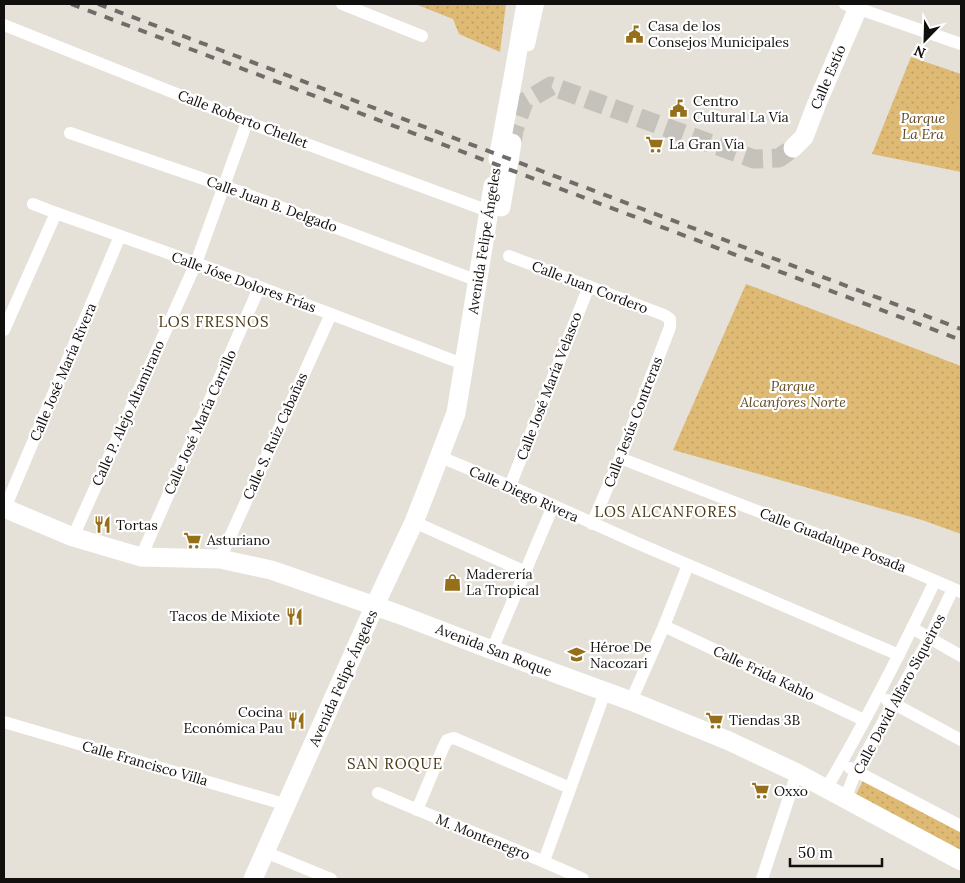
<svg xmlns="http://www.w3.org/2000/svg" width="965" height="883" viewBox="0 0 965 883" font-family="Lora,serif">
<defs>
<pattern id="park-dots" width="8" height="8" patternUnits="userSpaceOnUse" patternTransform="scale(1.25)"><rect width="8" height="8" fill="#deba75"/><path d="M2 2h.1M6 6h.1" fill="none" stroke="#bd9f64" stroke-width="1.8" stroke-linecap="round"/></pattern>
</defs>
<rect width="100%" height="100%" fill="#e5e1d9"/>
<g fill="url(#park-dots)">
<path d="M 415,4 L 506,4 L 500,52 L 459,34 L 453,19 Z"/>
<path d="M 911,57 L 961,74 L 961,172 L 872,154 Z"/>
<path d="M 746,284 L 961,366 L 961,534 L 922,520 L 673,450 Z"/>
<path d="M 864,779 L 961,831 L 961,857 L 854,798 Z"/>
</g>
<path fill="#deba75" d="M 961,99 L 961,146 L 939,131 Z"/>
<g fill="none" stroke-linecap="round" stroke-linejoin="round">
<path stroke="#c5c2bb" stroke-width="19" stroke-dasharray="19 9" stroke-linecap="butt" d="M 512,143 L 514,130 L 524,102 L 551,86 L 754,159 L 779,158 L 793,148"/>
<g stroke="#fff" stroke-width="12">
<path d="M 342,4 L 422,36"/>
<path d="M 845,4 L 961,44"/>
<path d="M 4,25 L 247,122 L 483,209"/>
<path d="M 529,45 L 538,4"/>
<path d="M 70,133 L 224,186 L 473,279"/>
<path d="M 33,204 L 56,213 L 196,263 L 455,361"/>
<path d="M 509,256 L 664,315 L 670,319 L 670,327 L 620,458 L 592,524"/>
<path d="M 4,330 L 56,213"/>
<path d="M 443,458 L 510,486 L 637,543 L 899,655"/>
<path d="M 620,458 L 910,570 L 961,592"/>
<path d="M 510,486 L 589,286"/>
<path d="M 5,508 L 120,236"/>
<path d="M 414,522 L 526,572"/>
<path d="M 73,537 L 196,263 L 247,122"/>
<path d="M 141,557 L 259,288"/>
<path d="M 220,559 L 331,314"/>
<path d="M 664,626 L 864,720"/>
<path d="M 912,628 L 961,656"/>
<path d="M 492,650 L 553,506"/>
<path d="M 887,700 L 961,740"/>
<path d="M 631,701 L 664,626 L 688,565"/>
<path d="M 4,722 L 287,805"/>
<path d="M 850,768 L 961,826"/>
<path d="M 826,789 C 866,721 901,652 935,581"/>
<path d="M 378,793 C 446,823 516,848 583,879"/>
<path d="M 845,799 L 856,771 L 929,639 L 953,589"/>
<path d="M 417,810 L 443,748 L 447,740 L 454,738 L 570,788"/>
<path d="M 265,852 L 331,879"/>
<path d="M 544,861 L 605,692"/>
<path d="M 762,879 L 797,773"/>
</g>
<g stroke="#fff" stroke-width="19">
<path d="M 793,148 L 804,137 L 817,103 L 858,8 L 859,4"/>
<path d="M 498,159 L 513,78 L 526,4"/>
<path d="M 501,207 L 512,143"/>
<path d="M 4,508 L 73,537 L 141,557 L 220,559 L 271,570 L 398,614 L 492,650 L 631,701 L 729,741 L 797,773 L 961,861"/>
<path d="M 253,879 L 375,605 L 414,522 L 432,476 L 456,413 L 493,186"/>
</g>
<g stroke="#706d69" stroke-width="4" stroke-dasharray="9 9" stroke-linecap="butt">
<path d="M 71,4 L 961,340"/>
<path d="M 98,4 L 961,329"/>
</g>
</g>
<defs>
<symbol id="civic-bare" viewBox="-9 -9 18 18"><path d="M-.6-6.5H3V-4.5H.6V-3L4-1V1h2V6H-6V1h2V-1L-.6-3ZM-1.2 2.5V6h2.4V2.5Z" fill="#956f19" stroke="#fff" stroke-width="2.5" paint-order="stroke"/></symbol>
<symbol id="supermarket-bare" viewBox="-9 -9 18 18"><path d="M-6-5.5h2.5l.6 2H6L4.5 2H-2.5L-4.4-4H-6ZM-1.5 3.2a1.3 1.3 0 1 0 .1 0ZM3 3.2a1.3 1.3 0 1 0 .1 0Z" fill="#956f19" stroke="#fff" stroke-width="2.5" paint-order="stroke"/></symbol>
<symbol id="restaurant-bare" viewBox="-9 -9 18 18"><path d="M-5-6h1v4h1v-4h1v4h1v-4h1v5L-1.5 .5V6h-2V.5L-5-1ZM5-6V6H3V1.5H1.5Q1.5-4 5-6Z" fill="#956f19" stroke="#fff" stroke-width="2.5" paint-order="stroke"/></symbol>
<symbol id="shop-bare" viewBox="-9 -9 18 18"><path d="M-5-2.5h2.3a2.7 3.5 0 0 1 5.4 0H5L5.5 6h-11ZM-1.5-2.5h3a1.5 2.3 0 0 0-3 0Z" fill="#956f19" stroke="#fff" stroke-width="2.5" paint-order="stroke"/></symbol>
<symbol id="school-bare" viewBox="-9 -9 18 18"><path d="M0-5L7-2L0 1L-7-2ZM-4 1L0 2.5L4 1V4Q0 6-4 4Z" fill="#956f19" stroke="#fff" stroke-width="2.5" paint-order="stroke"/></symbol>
</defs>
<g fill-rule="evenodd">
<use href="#civic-bare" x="622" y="22" width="25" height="25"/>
<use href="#civic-bare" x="666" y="96" width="25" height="25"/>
<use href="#supermarket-bare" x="642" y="132" width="25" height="25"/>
<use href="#restaurant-bare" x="90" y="512" width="25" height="25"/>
<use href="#supermarket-bare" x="180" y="528" width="25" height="25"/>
<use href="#shop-bare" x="440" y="570" width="25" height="25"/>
<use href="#restaurant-bare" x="282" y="604" width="25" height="25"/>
<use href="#school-bare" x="564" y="642" width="25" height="25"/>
<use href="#restaurant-bare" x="284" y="708" width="25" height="25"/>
<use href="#supermarket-bare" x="702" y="708" width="25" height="25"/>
<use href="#supermarket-bare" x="748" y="778" width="25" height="25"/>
</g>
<g text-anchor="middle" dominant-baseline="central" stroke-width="4.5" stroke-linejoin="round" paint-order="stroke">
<g font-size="14" fill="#12100e" stroke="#fff" text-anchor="start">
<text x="648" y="26">Casa de los<tspan x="648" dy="16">Consejos Municipales</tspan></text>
<text x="693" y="101">Centro<tspan x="693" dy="16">Cultural La Vía</tspan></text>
<text x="669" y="144">La Gran Vía</text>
<text x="116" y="525">Tortas</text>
<text x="207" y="540">Asturiano</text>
<text x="466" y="574">Maderería<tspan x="466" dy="16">La Tropical</tspan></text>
<text x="280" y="616" text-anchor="end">Tacos de Mixiote</text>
<text x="590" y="647">Héroe De<tspan x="590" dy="16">Nacozari</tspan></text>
<text x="283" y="712" text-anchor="end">Cocina<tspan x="283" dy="16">Económica Pau</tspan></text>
<text x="729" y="720">Tiendas 3B</text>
<text x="774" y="791">Oxxo</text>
</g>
<g font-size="14" fill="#12100e" stroke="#fff">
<text transform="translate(828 77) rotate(-67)">Calle Estío</text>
<text transform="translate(243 119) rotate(21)">Calle Roberto Chellet</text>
<text transform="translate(272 204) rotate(20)">Calle Juan B. Delgado</text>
<text transform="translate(484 241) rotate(-81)">Avenida Felipe Ángeles</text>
<text transform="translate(244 282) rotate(20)">Calle Jóse Dolores Frías</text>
<text transform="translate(590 287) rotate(21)">Calle Juan Cordero</text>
<text transform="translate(63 372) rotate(-67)">Calle José María Rivera</text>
<text transform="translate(549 386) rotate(-69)">Calle José María Velasco</text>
<text transform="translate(128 413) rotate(-66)">Calle P. Alejo Altamirano</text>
<text transform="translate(200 422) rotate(-66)">Calle José María Carrillo</text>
<text transform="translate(633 422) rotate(-69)">Calle Jesús Contreras</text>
<text transform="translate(275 436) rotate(-66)">Calle S. Ruiz Cabañas</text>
<text transform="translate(524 494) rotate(24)">Calle Diego Rivera</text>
<text transform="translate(833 540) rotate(21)">Calle Guadalupe Posada</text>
<text transform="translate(494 650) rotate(21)">Avenida San Roque</text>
<text transform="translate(764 673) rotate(25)">Calle Frida Kahlo</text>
<text transform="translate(343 678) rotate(-66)">Avenida Felipe Ángeles</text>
<text transform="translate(899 694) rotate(-62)">Calle David Alfaro Siqueiros</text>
<text transform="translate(145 763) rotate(16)">Calle Francisco Villa</text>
<text transform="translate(483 837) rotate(22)">M. Montenegro</text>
</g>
<g font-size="14" font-style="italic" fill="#5e4a23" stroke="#fff">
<text x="923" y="118">Parque<tspan x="923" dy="16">La Era</tspan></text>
<text x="793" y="386">Parque<tspan x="793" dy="16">Alcanfores Norte</tspan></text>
</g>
<g font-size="15" letter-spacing="1" fill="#4b3812" stroke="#fff">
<text x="214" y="321">LOS FRESNOS</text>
<text x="666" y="511">LOS ALCANFORES</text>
<text x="395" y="763">SAN ROQUE</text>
</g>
</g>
<rect width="965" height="883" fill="none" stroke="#12100e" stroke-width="10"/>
<g transform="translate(925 40) rotate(203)" stroke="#ffffff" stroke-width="4" paint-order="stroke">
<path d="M0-4L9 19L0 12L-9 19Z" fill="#12100e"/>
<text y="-8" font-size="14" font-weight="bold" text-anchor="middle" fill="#12100e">N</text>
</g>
<path d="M790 858v8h92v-8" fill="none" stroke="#12100e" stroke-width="2.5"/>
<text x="798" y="858" font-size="15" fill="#12100e" stroke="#ffffff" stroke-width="4" paint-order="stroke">50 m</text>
</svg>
